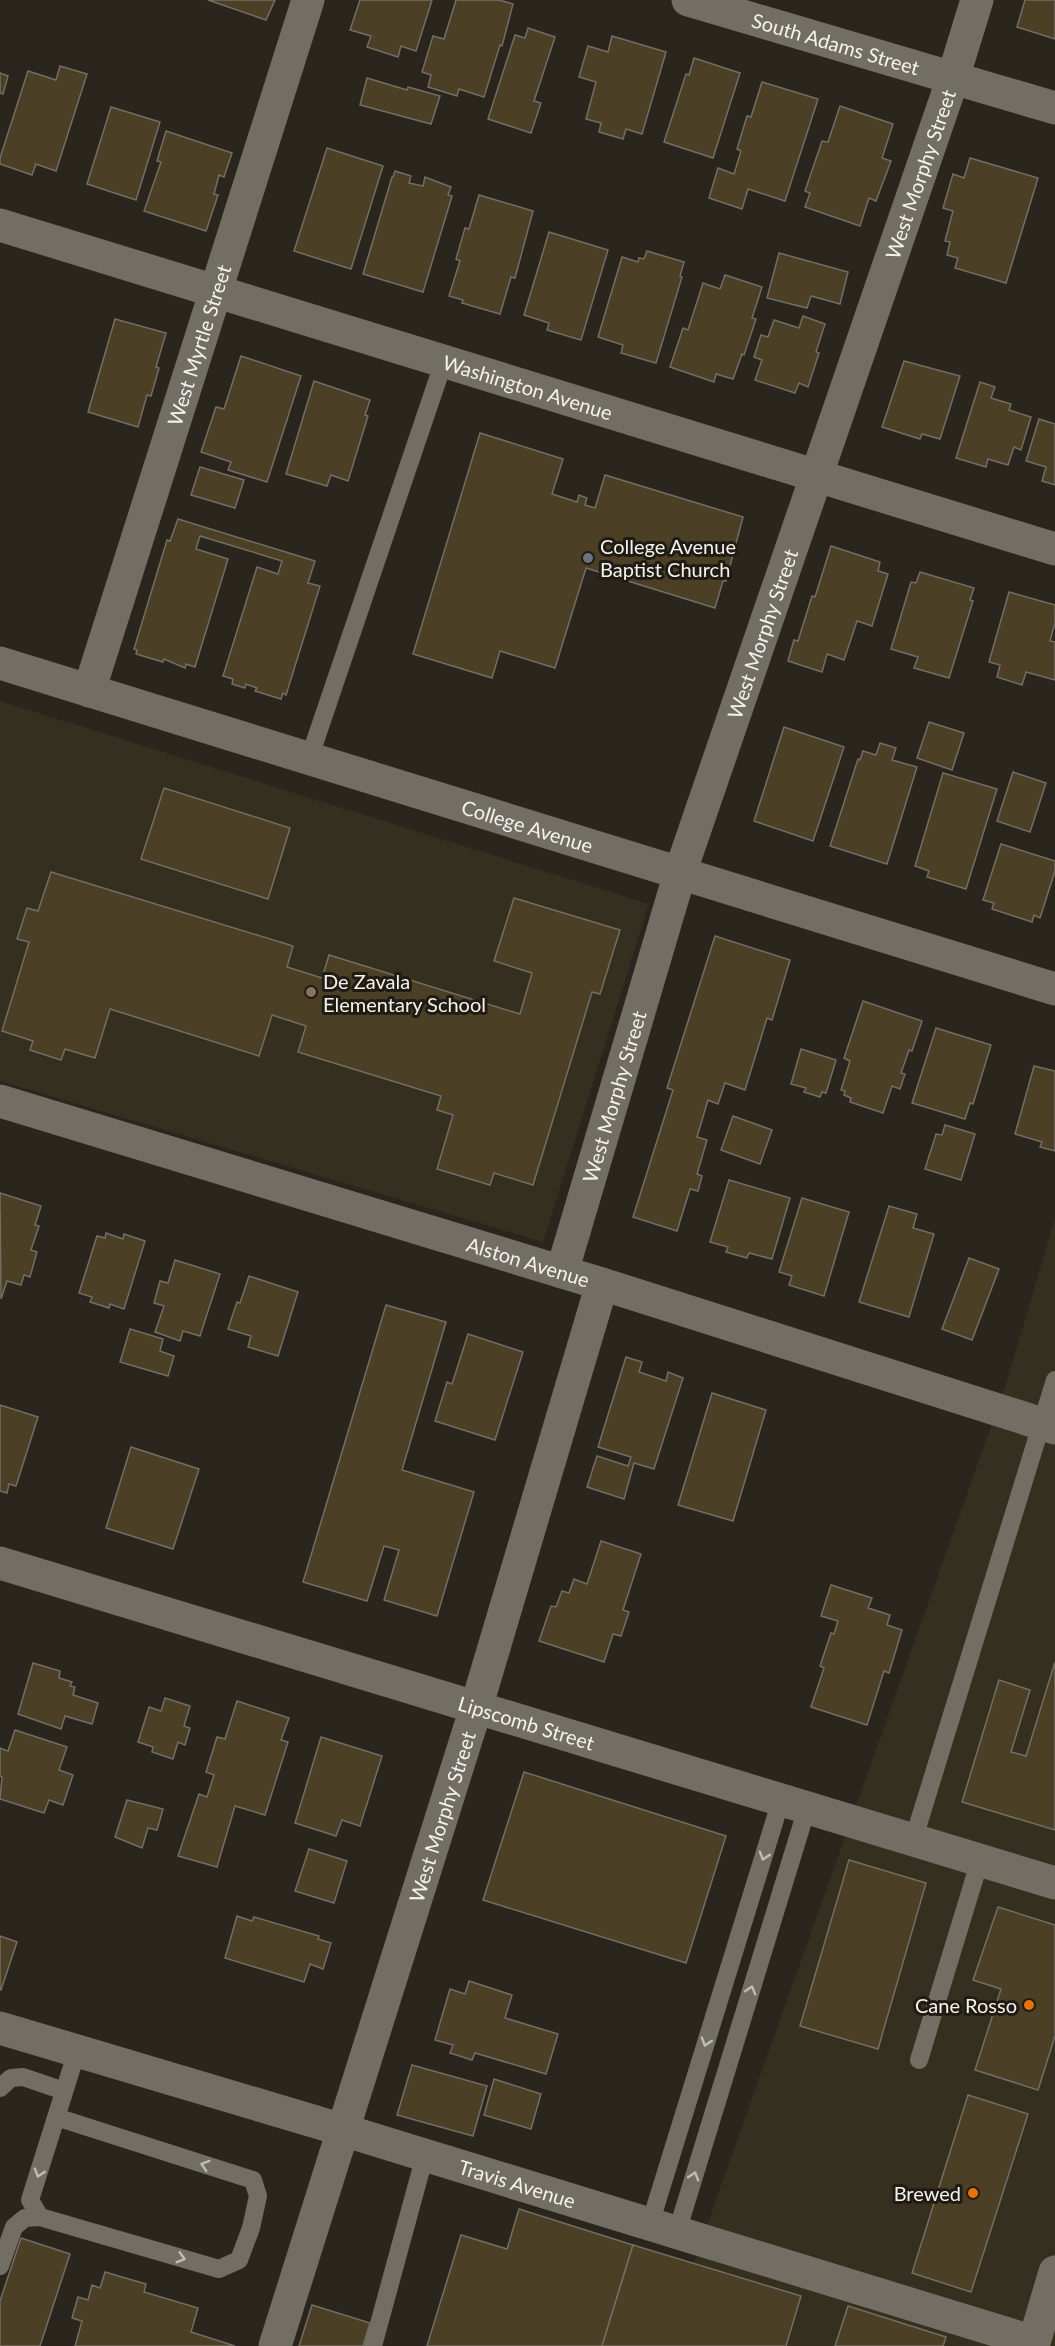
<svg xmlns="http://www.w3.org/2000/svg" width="1055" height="2346" viewBox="0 0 1055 2346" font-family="Lato,sans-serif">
<rect width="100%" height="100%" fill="#2a261d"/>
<g fill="#352f20">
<path d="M 0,701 L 649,904 L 543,1242 L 0,1081 Z"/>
<path d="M 1055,1219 L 1055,2346 L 664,2346 L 1005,1387 Z"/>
</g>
<g fill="#4b3f25" stroke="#736e64" stroke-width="1.5">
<path d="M 208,0 L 275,0 L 266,20 Z"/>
<path d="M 360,0 L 432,0 L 416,51 L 401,46 L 398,57 L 367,47 L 371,36 L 350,30 Z"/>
<path d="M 456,0 L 499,0 L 513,4 L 502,46 L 500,45 L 484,97 L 459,89 L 457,96 L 428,87 L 431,75 L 422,72 L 433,36 L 444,39 Z"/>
<path d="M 1025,0 L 1055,0 L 1055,39 L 1017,27 Z"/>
<path d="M 528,28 L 555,37 L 534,101 L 541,103 L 531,133 L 488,119 L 515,35 L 525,38 Z"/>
<path d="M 612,36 L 666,52 L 642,134 L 626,129 L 623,139 L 599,132 L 601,123 L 586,119 L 596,82 L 579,77 L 588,46 L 608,52 Z"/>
<path d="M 694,58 L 740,73 L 713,158 L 664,142 L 686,74 L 689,75 Z"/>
<path d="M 60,66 L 87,74 L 56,171 L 36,164 L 32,175 L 0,164 L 0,158 L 28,71 L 56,80 Z"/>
<path d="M 0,73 L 8,76 L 3,94 L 0,93 Z"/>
<path d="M 367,78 L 407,90 L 408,87 L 440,96 L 431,124 L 360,105 Z"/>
<path d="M 762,82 L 818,99 L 785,201 L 748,189 L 742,209 L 709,198 L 718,168 L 734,174 L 741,151 L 737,149 L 747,116 L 751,117 Z"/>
<path d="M 840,106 L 893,124 L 882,158 L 891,161 L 876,201 L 869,198 L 860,226 L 805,207 L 810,193 L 805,191 L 822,141 L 828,142 Z"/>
<path d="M 111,107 L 160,122 L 136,200 L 87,184 Z"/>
<path d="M 166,131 L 232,153 L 224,177 L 219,175 L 214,194 L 218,195 L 206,231 L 144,211 L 161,162 L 157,161 Z"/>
<path d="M 327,148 L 383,166 L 351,269 L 294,251 Z"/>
<path d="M 970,158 L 1038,178 L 1006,283 L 955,268 L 958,258 L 947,255 L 950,242 L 945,241 L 953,211 L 943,208 L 953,174 L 964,178 Z"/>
<path d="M 395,171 L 411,176 L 409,183 L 423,186 L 425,177 L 451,187 L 448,195 L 452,196 L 423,292 L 363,274 L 392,177 L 393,177 Z"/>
<path d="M 479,195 L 533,211 L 515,278 L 511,277 L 500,314 L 462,303 L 463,300 L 449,296 L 460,261 L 456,259 L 465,228 L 469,229 Z"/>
<path d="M 549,232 L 608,250 L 581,340 L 547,330 L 549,323 L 524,315 Z"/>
<path d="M 647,251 L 684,262 L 680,276 L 682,277 L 656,363 L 621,353 L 623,345 L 598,337 L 622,257 L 638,262 L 639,258 L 644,259 Z"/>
<path d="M 779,253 L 848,272 L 840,304 L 811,296 L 807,308 L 767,298 Z"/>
<path d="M 725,275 L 762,287 L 752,318 L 756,319 L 744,355 L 742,354 L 733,379 L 716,374 L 714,382 L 670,367 L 683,328 L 688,330 L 703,283 L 720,289 Z"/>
<path d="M 803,316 L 825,324 L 816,352 L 819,353 L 808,387 L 799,383 L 795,393 L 755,380 L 762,360 L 754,357 L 761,335 L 768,337 L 774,320 L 799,328 Z"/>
<path d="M 115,319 L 166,333 L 156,367 L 159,368 L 151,396 L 147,395 L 138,427 L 88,412 Z"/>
<path d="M 241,356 L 301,376 L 267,482 L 228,470 L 231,462 L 201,452 L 216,407 L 224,409 Z"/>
<path d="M 904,361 L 960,376 L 940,439 L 922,434 L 920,439 L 882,427 Z"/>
<path d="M 314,381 L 370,400 L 365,415 L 368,416 L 348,481 L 331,475 L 327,486 L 286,474 Z"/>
<path d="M 980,382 L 995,387 L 991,398 L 1011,404 L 1009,410 L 1031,417 L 1021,450 L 1014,447 L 1008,465 L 988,459 L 986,467 L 956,458 Z"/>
<path d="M 1039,419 L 1055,424 L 1055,485 L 1042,481 L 1046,467 L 1026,461 Z"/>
<path d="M 480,433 L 563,459 L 552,494 L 577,502 L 579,495 L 587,498 L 585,505 L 595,508 L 605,475 L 743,517 L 726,581 L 723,581 L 715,608 L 586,568 L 555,668 L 500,651 L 492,678 L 413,654 Z"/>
<path d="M 200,467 L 244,480 L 235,508 L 191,495 Z"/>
<path d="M 178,519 L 315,561 L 308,583 L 320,586 L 286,695 L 283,693 L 281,699 L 255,691 L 257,688 L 246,684 L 245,688 L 232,684 L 233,679 L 223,676 L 257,567 L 278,574 L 282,561 L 200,536 L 196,549 L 228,559 L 195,667 L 186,664 L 185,668 L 164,659 L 163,662 L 136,654 L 137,650 L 134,649 L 167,540 L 170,541 Z"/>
<path d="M 831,546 L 880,562 L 878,571 L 888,574 L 872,626 L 857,621 L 844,660 L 827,654 L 822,672 L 788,661 L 794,640 L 798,641 L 812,596 L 815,597 Z"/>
<path d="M 920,572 L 974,588 L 970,600 L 973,601 L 949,678 L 914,668 L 918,657 L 891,649 L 911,582 L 916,583 Z"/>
<path d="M 1009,592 L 1055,605 L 1055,623 L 1050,641 L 1055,642 L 1055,680 L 1026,672 L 1022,685 L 997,677 L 1000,665 L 989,662 Z"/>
<path d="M 929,722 L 964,733 L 952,770 L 917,758 Z"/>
<path d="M 784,727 L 844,747 L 813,841 L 754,821 Z"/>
<path d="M 880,743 L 896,748 L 892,760 L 917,767 L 887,864 L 830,846 L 858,759 L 860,760 L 863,751 L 876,755 Z"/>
<path d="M 1013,772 L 1046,783 L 1030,832 L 997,821 Z"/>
<path d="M 943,773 L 997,789 L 966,889 L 927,877 L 929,871 L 915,866 Z"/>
<path d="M 164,788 L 290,828 L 268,899 L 141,859 Z"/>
<path d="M 1001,844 L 1055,861 L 1055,871 L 1040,918 L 1034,915 L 1032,922 L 992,909 L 994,903 L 983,900 Z"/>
<path d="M 51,872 L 293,946 L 287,967 L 322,978 L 329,955 L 520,1014 L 532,973 L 494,961 L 514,898 L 620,930 L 600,994 L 592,992 L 533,1185 L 494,1173 L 490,1185 L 437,1169 L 453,1115 L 437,1110 L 441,1096 L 298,1052 L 306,1026 L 272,1015 L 259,1056 L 110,1009 L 95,1058 L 65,1049 L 61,1060 L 30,1050 L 33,1041 L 2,1031 L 29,942 L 17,939 L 19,933 L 27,908 L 38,911 Z"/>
<path d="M 715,936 L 790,960 L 772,1020 L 767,1018 L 745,1090 L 725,1083 L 718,1104 L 708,1100 L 697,1137 L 707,1140 L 697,1174 L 702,1176 L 698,1191 L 690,1189 L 677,1231 L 633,1217 L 673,1090 L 667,1088 Z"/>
<path d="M 863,1001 L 922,1021 L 912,1051 L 909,1050 L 901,1073 L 905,1074 L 900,1089 L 892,1086 L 883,1113 L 850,1102 L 851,1098 L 844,1095 L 845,1091 L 841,1090 L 850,1061 L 844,1058 Z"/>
<path d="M 936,1028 L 991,1045 L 973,1104 L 970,1103 L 965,1119 L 912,1103 Z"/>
<path d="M 801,1049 L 836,1060 L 826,1093 L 822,1092 L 820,1097 L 804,1092 L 806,1088 L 791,1084 Z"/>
<path d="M 1034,1066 L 1055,1071 L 1055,1151 L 1040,1147 L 1042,1142 L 1015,1134 Z"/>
<path d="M 733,1116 L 772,1130 L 760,1164 L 721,1150 Z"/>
<path d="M 945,1125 L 975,1134 L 961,1180 L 925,1169 L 936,1134 L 942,1135 Z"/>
<path d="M 729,1180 L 790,1198 L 772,1259 L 749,1253 L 747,1258 L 726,1252 L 728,1247 L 710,1242 Z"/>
<path d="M 0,1193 L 41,1206 L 35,1225 L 39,1226 L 31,1250 L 37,1252 L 30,1277 L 24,1275 L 21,1285 L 7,1281 L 1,1299 Z"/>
<path d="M 802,1198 L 849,1212 L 824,1296 L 789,1285 L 792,1276 L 779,1272 Z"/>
<path d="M 889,1206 L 917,1214 L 913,1228 L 934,1234 L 909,1317 L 859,1302 Z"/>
<path d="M 106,1233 L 123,1239 L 124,1234 L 145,1241 L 124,1309 L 110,1304 L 109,1308 L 90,1302 L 92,1297 L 79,1293 L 97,1236 L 105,1238 Z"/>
<path d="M 969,1258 L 999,1269 L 972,1340 L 942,1329 Z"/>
<path d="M 175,1260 L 220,1274 L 200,1336 L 183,1331 L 180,1341 L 155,1332 L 164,1306 L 154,1303 L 160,1281 L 168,1283 Z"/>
<path d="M 249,1276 L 298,1292 L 278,1356 L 248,1347 L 251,1336 L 228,1329 L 237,1302 L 240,1303 Z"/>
<path d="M 386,1305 L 446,1322 L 402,1470 L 474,1492 L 437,1616 L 384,1600 L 399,1550 L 384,1546 L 367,1601 L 303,1582 Z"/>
<path d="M 130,1329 L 163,1339 L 160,1351 L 174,1356 L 168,1376 L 120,1362 Z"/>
<path d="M 468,1334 L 523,1352 L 495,1440 L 435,1421 L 447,1382 L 452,1384 Z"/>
<path d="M 626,1357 L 642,1362 L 639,1372 L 666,1381 L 668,1372 L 683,1378 L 654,1469 L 634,1463 L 624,1499 L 587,1487 L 597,1456 L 628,1466 L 631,1457 L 598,1447 Z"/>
<path d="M 712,1393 L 766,1410 L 733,1521 L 678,1505 Z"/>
<path d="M 0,1405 L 38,1417 L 16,1486 L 9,1484 L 7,1493 L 0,1491 Z"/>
<path d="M 131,1447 L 199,1469 L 173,1549 L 106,1528 Z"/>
<path d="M 601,1541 L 641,1554 L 623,1610 L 629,1612 L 621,1636 L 613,1634 L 604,1662 L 539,1641 L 551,1606 L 556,1607 L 562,1591 L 569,1593 L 574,1579 L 587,1584 Z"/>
<path d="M 831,1585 L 872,1598 L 868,1608 L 890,1615 L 887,1625 L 902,1630 L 889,1673 L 884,1671 L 867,1725 L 811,1707 L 824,1668 L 820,1666 L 831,1633 L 834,1634 L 838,1621 L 821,1616 Z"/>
<path d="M 1055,1662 L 1055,1830 L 962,1802 L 999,1680 L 1030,1690 L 1011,1752 L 1026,1756 Z"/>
<path d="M 33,1663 L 60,1671 L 59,1678 L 72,1682 L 70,1686 L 75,1687 L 73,1695 L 98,1703 L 92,1724 L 65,1716 L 61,1729 L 18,1714 Z"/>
<path d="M 165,1698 L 190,1706 L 184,1726 L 190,1728 L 185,1745 L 178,1742 L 173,1759 L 152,1752 L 153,1747 L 138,1742 L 149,1707 L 161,1711 Z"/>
<path d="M 237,1701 L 289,1718 L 281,1740 L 288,1742 L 265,1815 L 235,1806 L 217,1867 L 178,1856 L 199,1794 L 207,1797 L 214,1775 L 206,1772 L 217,1737 L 225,1739 Z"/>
<path d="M 15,1730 L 67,1747 L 59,1770 L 73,1775 L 63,1805 L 49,1800 L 44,1813 L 0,1799 L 2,1777 L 0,1776 L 0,1748 L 8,1751 Z"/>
<path d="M 321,1737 L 382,1756 L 360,1826 L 342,1820 L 336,1836 L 295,1823 Z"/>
<path d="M 524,1772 L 726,1836 L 686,1963 L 483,1900 Z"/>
<path d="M 127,1800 L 163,1809 L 157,1830 L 148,1828 L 142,1848 L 115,1837 Z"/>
<path d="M 309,1849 L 347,1861 L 334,1903 L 295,1891 Z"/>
<path d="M 849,1860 L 926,1883 L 878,2049 L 800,2026 Z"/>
<path d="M 998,1907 L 1055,1925 L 1055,2036 L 1038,2090 L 975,2070 L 1001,1989 L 973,1980 Z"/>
<path d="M 237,1916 L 252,1921 L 254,1917 L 319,1936 L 318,1939 L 331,1943 L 323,1969 L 310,1964 L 304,1982 L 225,1958 Z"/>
<path d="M 0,1936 L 17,1942 L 1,1990 L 0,1990 Z"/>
<path d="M 469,1981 L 512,1995 L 505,2018 L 558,2034 L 546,2074 L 475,2053 L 472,2060 L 450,2053 L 453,2045 L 435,2040 L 450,1989 L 465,1994 Z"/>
<path d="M 412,2065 L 487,2086 L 473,2136 L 397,2115 Z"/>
<path d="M 494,2079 L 541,2094 L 531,2129 L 484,2115 Z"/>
<path d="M 968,2095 L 1028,2114 L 971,2292 L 912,2273 Z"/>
<path d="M 519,2209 L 633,2245 L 602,2346 L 427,2346 L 461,2235 L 507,2249 Z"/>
<path d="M 21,2238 L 70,2254 L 40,2346 L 0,2346 L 0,2301 Z"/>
<path d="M 633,2245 L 801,2296 L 786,2346 L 602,2346 Z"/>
<path d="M 105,2272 L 146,2284 L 144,2292 L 198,2308 L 191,2332 L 235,2346 L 75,2346 L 82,2321 L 72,2318 L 78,2297 L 88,2300 L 92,2285 L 100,2288 Z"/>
<path d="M 312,2305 L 370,2323 L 363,2346 L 299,2346 Z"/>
<path d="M 848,2306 L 946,2337 L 943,2346 L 835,2346 Z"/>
</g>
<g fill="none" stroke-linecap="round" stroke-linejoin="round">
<g stroke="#726e64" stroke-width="18">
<path d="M 309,759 L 444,361"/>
<path d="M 913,1841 L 1055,1380"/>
<path d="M 919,2060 L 980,1860"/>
<path d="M 0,2088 L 11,2078 L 23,2077 L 64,2091"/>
<path d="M 56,2117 L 253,2180 L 258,2196 L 251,2228 L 239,2260 L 219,2269 L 40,2217 L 30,2200 L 77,2051"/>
<path d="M 650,2224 L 781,1800"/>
<path d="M 677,2232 L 807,1808"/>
<path d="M 0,2266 L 14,2227 L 25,2218 L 40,2217"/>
<path d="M 373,2346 L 425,2155"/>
</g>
<g stroke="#726e64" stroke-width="33">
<path id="s1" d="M 688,0 L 1055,108"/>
<path id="s2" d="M 0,225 L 1055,549"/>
<path id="s3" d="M 0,663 L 1055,989"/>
<path id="s4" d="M 89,691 L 308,0"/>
<path id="s5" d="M 0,1101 L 602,1284 L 1055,1428"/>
<path id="s6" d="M 562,1272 L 680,873 L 953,78 L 977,0"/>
<path id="s7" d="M 0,1563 L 1055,1883"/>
<path id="s8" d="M 0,2028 L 343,2130 L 1034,2342"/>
<path id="s9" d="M 275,2346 L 476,1708 L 602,1284"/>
</g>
<path stroke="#726e64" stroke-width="33" d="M 1033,2346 L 1055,2272"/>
</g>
<defs><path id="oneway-chevron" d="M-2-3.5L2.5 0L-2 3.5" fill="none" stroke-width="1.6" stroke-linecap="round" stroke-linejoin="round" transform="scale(1.5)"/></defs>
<g stroke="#c0bdb6">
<use href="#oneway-chevron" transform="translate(764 1856) rotate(107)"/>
<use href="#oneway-chevron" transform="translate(751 1990) rotate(-73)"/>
<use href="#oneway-chevron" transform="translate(706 2042) rotate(107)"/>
<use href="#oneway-chevron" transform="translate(205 2165) rotate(-162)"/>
<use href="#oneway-chevron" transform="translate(39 2173) rotate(107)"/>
<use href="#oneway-chevron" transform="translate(694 2176) rotate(-73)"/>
<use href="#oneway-chevron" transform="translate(181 2258) rotate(16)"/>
</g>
<circle fill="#6b7280" stroke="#201c14" stroke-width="2" cx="588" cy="558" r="6"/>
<circle fill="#8d6e63" stroke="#201c14" stroke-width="2" cx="311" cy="992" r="6"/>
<g fill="#e8710a" stroke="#201c14" stroke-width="2">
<circle cx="1029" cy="2005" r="6"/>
<circle cx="973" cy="2193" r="6"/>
</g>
<g text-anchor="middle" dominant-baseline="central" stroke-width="6" stroke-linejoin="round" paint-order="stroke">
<g font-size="20" fill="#f4f2ec" stroke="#201c14">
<text stroke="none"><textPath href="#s1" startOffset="154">South Adams Street</textPath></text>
<text stroke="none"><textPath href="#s6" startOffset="1155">West Morphy Street</textPath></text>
<text stroke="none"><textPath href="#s4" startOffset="363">West Myrtle Street</textPath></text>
<text stroke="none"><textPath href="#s2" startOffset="552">Washington Avenue</textPath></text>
<text stroke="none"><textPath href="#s6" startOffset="669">West Morphy Street</textPath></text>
<text stroke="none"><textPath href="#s3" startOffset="552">College Avenue</textPath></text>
<text stroke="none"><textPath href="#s6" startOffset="183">West Morphy Street</textPath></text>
<text stroke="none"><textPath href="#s5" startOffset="552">Alston Avenue</textPath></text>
<text stroke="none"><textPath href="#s7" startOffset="550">Lipscomb Street</textPath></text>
<text stroke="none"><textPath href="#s9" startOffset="555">West Morphy Street</textPath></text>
<text stroke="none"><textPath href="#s8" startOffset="540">Travis Avenue</textPath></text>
</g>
<g font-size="20" fill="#f4f2ec" stroke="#201c14" text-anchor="start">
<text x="600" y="546">College Avenue<tspan x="600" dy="23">Baptist Church</tspan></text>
<text x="323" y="981">De Zavala<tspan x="323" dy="23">Elementary School</tspan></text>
<text x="1017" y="2005" text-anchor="end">Cane Rosso</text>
<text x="961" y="2193" text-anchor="end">Brewed</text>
</g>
</g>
</svg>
